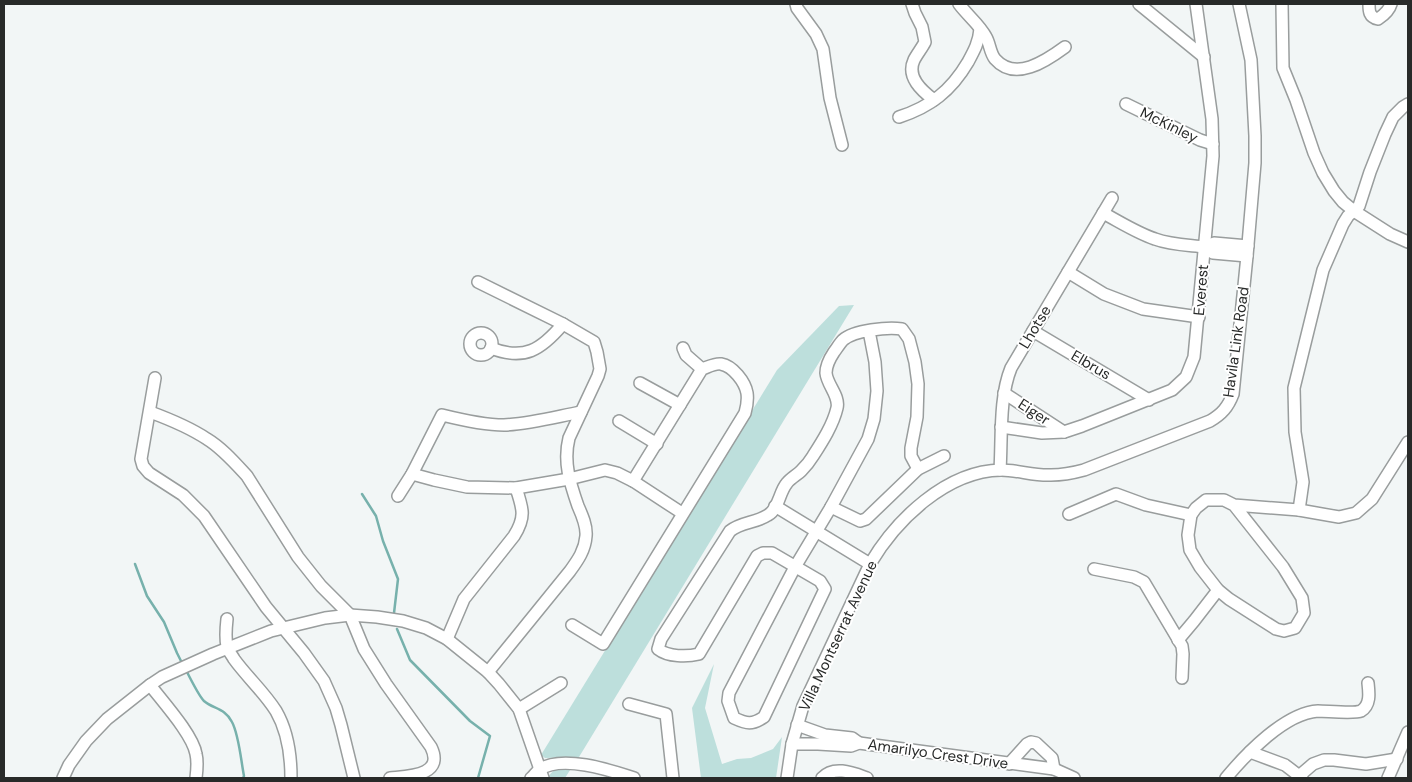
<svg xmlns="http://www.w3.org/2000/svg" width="1412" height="782" viewBox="0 0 1412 782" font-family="'DM Sans',sans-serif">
<rect width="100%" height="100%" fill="#f2f6f6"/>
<g fill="#bddfdc">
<path d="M 854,305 L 579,757 L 545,758 L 541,755 L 777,370 L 839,306 Z"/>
<path d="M 714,664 L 705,708 L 722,764 L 737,759 L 751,758 L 773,749 L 782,737 L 776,778 L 701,778 L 692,708 Z"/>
<path d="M 572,767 L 565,778 L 548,778 C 552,768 562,768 572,767 Z"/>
</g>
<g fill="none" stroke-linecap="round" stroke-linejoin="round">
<g stroke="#77b1ac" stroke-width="2.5">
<path d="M 362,494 L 376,516 L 383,541 L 398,579 L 394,613"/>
<path d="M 135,564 L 147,596 L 164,622 L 177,653 L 182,663"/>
<path d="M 397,629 L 410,660 L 470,721 L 490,736 L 478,778"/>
<path d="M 186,670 C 190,678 199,696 204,701 C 213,709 225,708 232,722 C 239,735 241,761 244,776 L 243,778"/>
</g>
<defs>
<g id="minor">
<path d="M 796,4 L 797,8 L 816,34 L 823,49 L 830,98 L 842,145"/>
<path d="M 912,4 L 915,13 L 922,27 L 925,42 C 922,48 917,54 914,60 C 906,77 922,91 934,100"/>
<path d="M 959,4 C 967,15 980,25 986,37 C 990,44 990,53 995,59 C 1015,82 1046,61 1065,47"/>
<path d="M 1139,4 L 1204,57"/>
<path d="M 1282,4 L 1283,68 L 1296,100 L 1314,153 L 1323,173 L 1334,191 L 1343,202 L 1354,211 L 1390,234 L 1408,242"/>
<path d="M 1369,4 C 1369,11 1369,17 1378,19 C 1384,15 1389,11 1391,4"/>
<path d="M 1126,104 L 1200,140 L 1213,144"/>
<path d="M 899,117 C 930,107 951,91 968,62 C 974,51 979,42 980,29"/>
<path d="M 1103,213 C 1120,222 1137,233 1155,239 C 1171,245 1189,245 1205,247"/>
<path d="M 1205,247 L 1213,253 L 1247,256"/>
<path d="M 1205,247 L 1214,243 L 1248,246"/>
<path d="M 1068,272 L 1104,294 L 1143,309 L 1199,317"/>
<path d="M 478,282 L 563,324 L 594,342 L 597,352 L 600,369 L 598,376 L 569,438 C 563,462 570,483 578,506 C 582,515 587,526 586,536 C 585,550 578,560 570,571 L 488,672"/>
<path d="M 869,331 L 875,362 L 877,391 L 874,419 L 868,439 L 831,507 L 795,567 L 729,693 L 728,701 L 734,718 C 747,724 752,725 764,717 L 825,589 L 820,581 L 772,553 L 763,553 L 757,556 L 699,654 C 687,657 668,657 658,649 L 661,639 L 730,531 C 741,522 756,523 768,515 C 779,509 779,492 787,483 C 791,478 797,475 801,471 C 806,466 810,461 813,456 C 822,442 833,425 837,408 C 840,396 827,385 826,373 C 826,366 830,358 834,352 C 837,348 840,343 843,340 C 854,330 888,327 902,329 L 909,339 L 915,362 L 918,384 L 917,417 L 911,448 L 911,456 L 918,469"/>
<path d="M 1033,331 L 1149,400"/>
<circle cx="481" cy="344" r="11"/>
<path d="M 491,348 C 524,361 541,350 563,324"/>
<path d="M 683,348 L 686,355 L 702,369"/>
<path d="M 155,378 L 141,459 L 143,466 L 149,473 L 183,495 L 204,516 L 266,607 L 304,653 L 324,681 L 336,708 L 341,725 L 354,778"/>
<path d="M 640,383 L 680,405"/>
<path d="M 1004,393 L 1064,432"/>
<path d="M 150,412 C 169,419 189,427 207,439 C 222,448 235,463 247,476 L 298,557 L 321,586 L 350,615 L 364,649 L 386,684 L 431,747 C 445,776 408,776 390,778"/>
<path d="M 619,421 L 657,444"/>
<path d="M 1001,427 L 1042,433 L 1064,432 L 1082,426 L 1172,390 L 1186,377 L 1194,357 L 1213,156 L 1212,119 L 1196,4"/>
<path d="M 1000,470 C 1002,439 999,397 1011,368 L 1112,198"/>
<path d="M 412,474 L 434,480 L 467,487 L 516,488 L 569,479 L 605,470 L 617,473 L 633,481 L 682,513"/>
<path d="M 398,496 L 412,474 L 442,415 C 462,420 483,425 504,425 C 529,424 555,417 581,412"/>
<path d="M 1234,505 L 1283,567 L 1302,598 L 1304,613 L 1295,628 L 1284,631 L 1276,629 L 1229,599 L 1218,590 L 1200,567 L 1190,550 L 1188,535 L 1191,515 L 1196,508 L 1206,500 L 1224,500 L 1234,505 L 1299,510 L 1339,517 L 1356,513 L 1372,499 L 1408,442"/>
<path d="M 775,506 L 870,564"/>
<path d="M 831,507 L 860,521 L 866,519 L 918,469 L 944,456"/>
<path d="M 1299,510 L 1303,482 L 1295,432 L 1294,388 L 1323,270 L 1343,224 L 1348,216 L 1359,206 L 1370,172 L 1385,134 L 1393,117 L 1403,107 L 1408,104"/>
<path d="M 1069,514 L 1116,494 L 1146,505 L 1191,515"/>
<path d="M 1094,569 L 1134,577 L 1144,582 L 1182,646 L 1183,654 L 1182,678"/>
<path d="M 227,619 C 226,628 225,637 227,646 C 228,651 232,655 234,659 C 247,677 264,692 276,711 C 287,730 291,756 291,778"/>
<path d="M 572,625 L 603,644 L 745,413 C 747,406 748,400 747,393 C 745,382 733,366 721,364 C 715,363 708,367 702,369 L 633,481"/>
<path d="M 447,639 L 464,599 L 514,536 C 526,517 523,509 516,488"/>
<path d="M 1178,640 L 1194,621 L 1218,590"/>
<path d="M 150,685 C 163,702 193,735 196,754 C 198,762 197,770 196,778"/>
<path d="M 629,704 L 666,714 L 673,778"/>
<path d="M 519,709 L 561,683"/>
<path d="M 797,725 L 825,735 L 852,738 L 859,743"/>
<path d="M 792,744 L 818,744 L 851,746 L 859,743 L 1054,769 L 1074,778"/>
<path d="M 1250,752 L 1285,765 L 1302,778"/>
<path d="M 1009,764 L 1027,744 L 1031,742 L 1036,743 L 1052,758 L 1054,769"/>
<path d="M 1299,776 L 1313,764 L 1324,760 L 1334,760 L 1366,764 L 1397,759"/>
<path d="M 63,778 L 69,765 L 86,741 L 107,719 L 150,685 L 162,677 L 213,654 L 271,631 L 325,618 L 350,615 L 377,617 L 403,621 L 426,628 L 447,639 L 488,672 L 499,684 L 519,709 L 543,778"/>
<path d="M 531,778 C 534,776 536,772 539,770 C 561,754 610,770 634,778"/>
<path d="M 787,778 L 792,744 L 803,706 L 870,564 C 896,520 946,471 1001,470 C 1018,470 1034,476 1051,475 C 1062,475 1073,473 1084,470 L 1210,421 C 1222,414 1228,407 1233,394 L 1247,256 L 1255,163 L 1255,136 L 1251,60 L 1239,4"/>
<path d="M 822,778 C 834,765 853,773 867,778"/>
<path d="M 1226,778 C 1246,754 1285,713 1318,711 C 1327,711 1354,714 1361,711 C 1371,705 1369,692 1368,683"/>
<path d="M 1388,778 L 1408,732"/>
</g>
</defs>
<use href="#minor" stroke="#999d9d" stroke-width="14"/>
<use href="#minor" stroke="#fff" stroke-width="11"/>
</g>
<g text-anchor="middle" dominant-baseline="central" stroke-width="4" stroke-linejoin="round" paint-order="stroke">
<g font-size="15" fill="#282a29" stroke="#fff">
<text transform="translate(1169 125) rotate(26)">McKinley</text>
<text transform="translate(1201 290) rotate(-85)">Everest</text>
<text transform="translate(1035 327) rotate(-59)">Lhotse</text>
<text transform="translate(1236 342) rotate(-82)">Havila Link Road</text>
<text transform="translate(1091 365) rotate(30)">Elbrus</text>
<text transform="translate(1034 412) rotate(33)">Eiger</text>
<text transform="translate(838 636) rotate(-65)">Villa Montserrat Avenue</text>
<text transform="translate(938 754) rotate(8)">Amarilyo Crest Drive</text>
</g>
</g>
<rect width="1412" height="782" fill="none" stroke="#282a29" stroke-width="10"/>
</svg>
